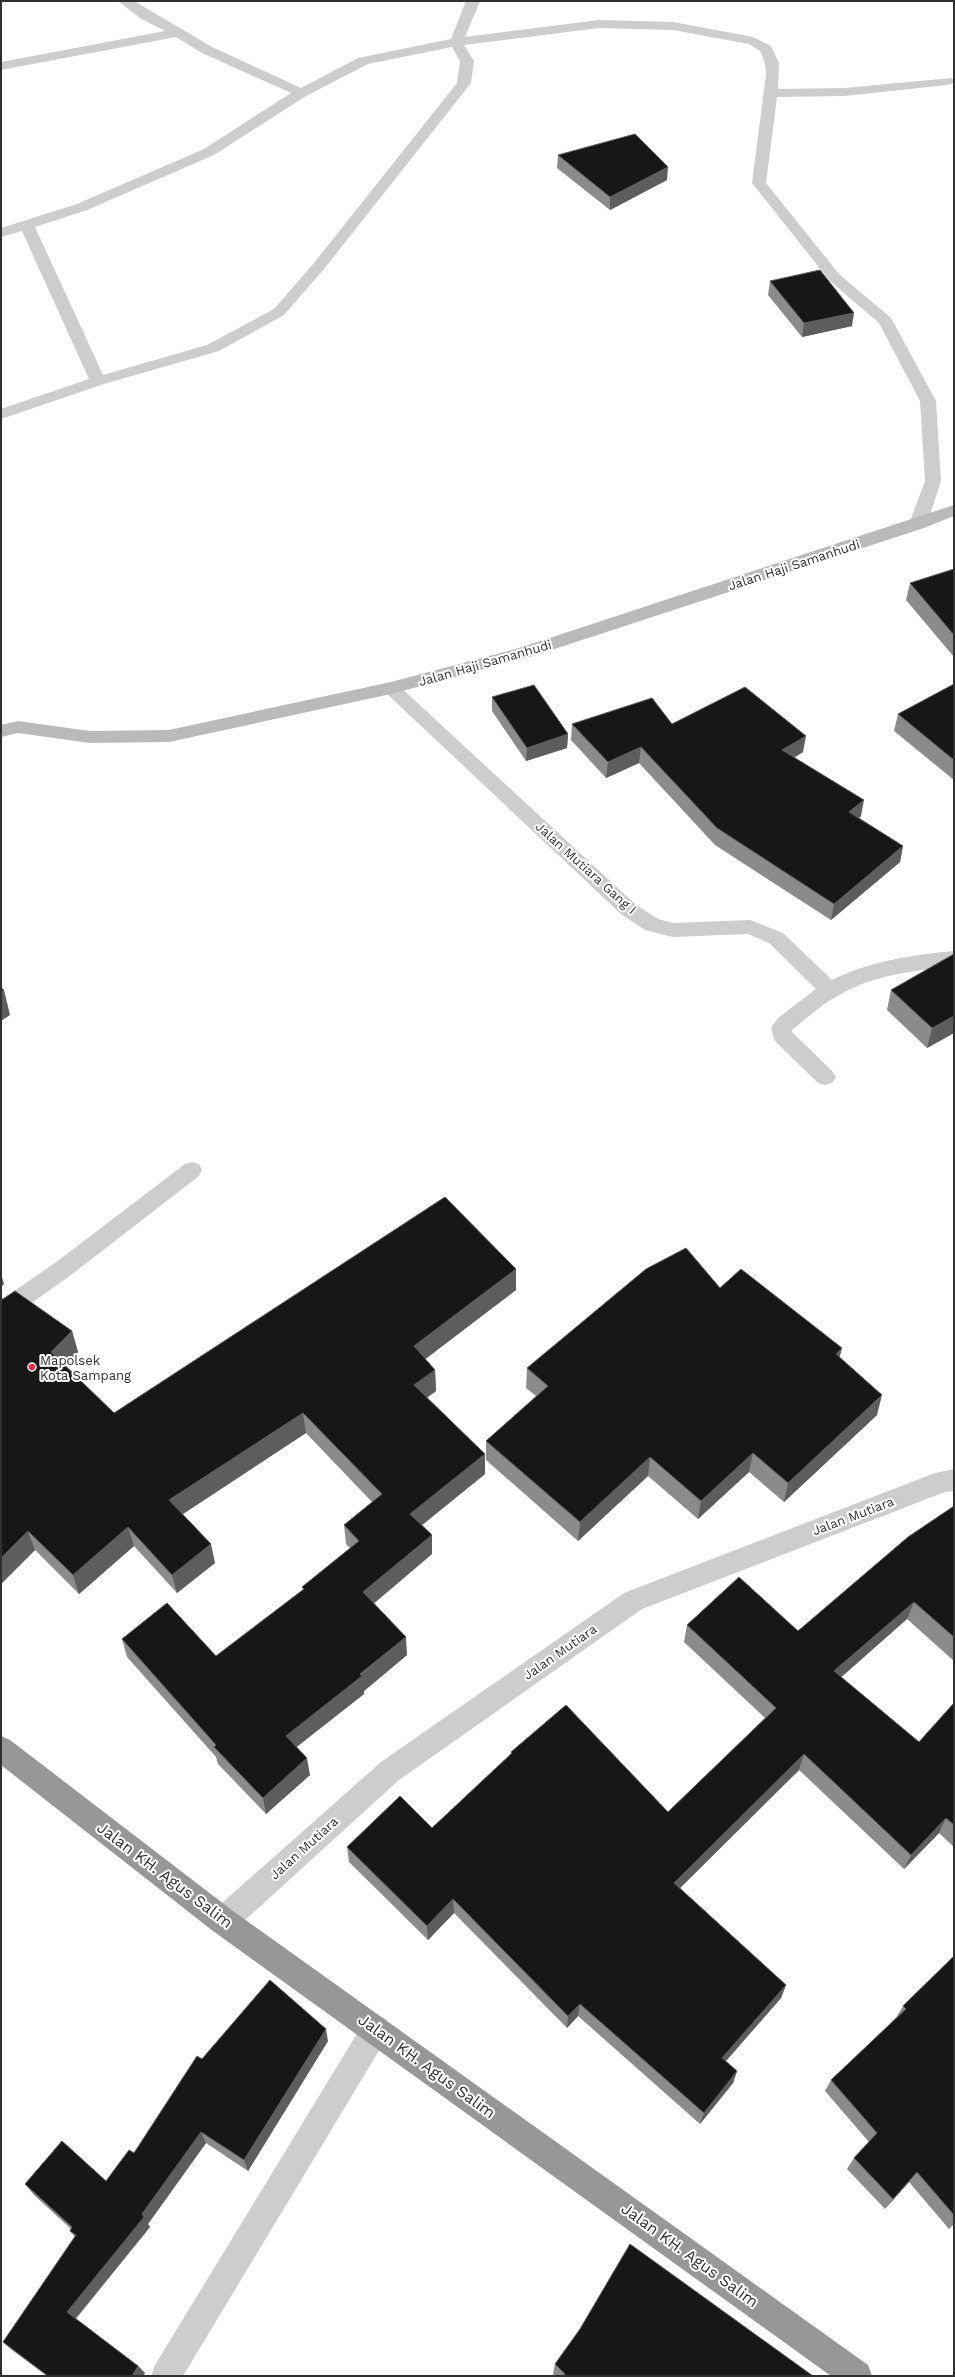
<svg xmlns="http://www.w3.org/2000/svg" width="955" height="2377" viewBox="0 0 955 2377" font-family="'Work Sans',sans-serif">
<rect width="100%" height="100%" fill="#fff"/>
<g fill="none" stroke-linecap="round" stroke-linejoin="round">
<path fill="#cdcdcd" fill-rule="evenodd" d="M 192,1162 L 199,1164 L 202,1170 L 199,1176 L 71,1275 L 9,1319 L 1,1321 L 1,1300 L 55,1263 L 185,1164 Z"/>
<g fill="#cdcdcd" fill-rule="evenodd">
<path d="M 118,1 L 134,1 L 212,47 L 301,88 L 358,58 L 451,39 L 466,1 L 480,1 L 465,37 L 599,20 L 673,22 L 753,37 L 771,46 L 779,63 L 778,89 L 844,88 L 952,78 L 954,81 L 952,84 L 947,85 L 844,96 L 777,97 L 766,183 L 839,274 L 891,318 L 936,401 L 941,481 L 927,524 L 924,528 L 912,528 L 909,524 L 925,481 L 920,401 L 879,323 L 829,280 L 752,183 L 766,75 L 765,63 L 760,51 L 749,44 L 673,30 L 599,28 L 464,45 L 474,61 L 471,83 L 324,269 L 284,315 L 219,351 L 104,384 L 1,419 L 1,409 L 89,379 L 22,231 L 1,237 L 1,228 L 77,204 L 204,149 L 291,93 L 202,53 L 176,37 L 1,70 L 1,62 L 165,31 L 140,18 ZM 452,47 L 460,61 L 457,83 L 314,263 L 274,309 L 207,345 L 103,375 L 35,227 L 87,210 L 214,155 L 306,96 L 368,64 Z"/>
<path d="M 391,682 L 397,684 L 635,904 L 658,919 L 673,923 L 750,920 L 783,933 L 832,980 C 870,961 912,955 954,951 L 954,967 C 914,970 874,975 839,995 C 822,1004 807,1018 792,1030 L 792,1032 L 832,1071 L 836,1077 L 832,1083 L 825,1085 L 818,1083 L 775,1041 L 771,1028 L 778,1018 L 816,989 L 769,943 L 748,934 L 673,937 L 645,930 L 621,914 L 385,692 L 382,688 L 385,684 Z"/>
<path d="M 954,1469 L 954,1491 L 945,1492 L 642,1609 L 399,1780 L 233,1931 L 223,1935 L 213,1931 L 209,1921 L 213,1911 L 381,1762 L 624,1593 L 935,1473 Z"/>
<path d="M 376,2015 L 386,2019 L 390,2029 L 386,2039 L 183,2376 L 151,2376 L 155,2365 L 366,2019 Z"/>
</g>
<path fill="#bababa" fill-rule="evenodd" d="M 954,505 L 954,516 L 924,528 L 530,657 L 391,694 L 169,742 L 90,743 L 18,733 L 1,737 L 1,725 L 18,721 L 90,731 L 169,730 L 391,682 L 519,648 Z"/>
<path fill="#979797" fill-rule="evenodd" d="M 1,1736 L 10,1740 L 233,1911 L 868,2365 L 872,2376 L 831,2376 L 213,1931 L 1,1765 Z"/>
</g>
<g fill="#8b8b8b">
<path d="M 558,155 L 667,180 L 610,210 L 557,168 Z"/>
<path d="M 770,281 L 852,326 L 802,337 L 768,295 Z"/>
<path d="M 954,569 L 954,657 L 906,600 L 910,583 Z"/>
<path d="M 954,684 L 954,780 L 894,731 L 898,714 Z"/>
<path d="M 492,697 L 568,734 L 567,748 L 526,761 L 492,711 Z"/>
<path d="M 572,724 L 672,724 L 803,752 L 794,758 L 861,816 L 859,818 L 903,846 L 900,862 L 831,920 L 715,845 L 639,763 L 606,778 L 571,740 Z"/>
<path d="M 954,954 L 954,1033 L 927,1048 L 887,1010 L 891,990 Z"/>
<path d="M 516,1269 L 516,1290 L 425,1359 L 435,1370 L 436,1391 L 427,1398 L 485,1474 L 422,1525 L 432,1535 L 432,1554 L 374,1603 L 407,1655 L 364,1691 L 364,1694 L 296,1747 L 310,1775 L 266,1814 L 218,1764 L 216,1757 L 127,1657 L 122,1639 L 216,1656 L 303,1590 L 302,1587 L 350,1548 L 346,1544 L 344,1525 L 372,1502 L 306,1433 L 182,1514 L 215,1563 L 177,1593 L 134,1546 L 79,1594 L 35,1550 L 1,1584 L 72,1331 L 78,1352 L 65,1365 L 114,1413 Z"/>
<path d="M 842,1348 L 839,1357 L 877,1415 L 784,1502 L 749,1472 L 698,1519 L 648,1476 L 578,1541 L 486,1460 L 486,1441 L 536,1396 L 526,1388 L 527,1368 Z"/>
<path d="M 954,1506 L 954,1661 L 907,1619 L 841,1677 L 919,1742 L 954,1703 L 954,1847 L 939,1833 L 904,1869 L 799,1770 L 680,1888 L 786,1985 L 781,1998 L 726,2061 L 737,2071 L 733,2083 L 700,2124 L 578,2016 L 567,2028 L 454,1913 L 428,1940 L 349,1862 L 347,1847 L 432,1828 L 511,1755 L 511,1752 L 668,1812 L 765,1718 L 684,1642 L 687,1625 L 798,1631 Z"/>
<path d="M 954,1956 L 954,2224 L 949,2229 L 909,2182 L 885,2209 L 847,2169 L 854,2158 L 869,2142 L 825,2091 L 831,2080 L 896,2018 L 903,2006 Z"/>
<path d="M 328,2041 L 248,2171 L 206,2143 L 148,2224 L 150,2227 L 76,2319 L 138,2366 L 145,2373 L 143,2376 L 47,2376 L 12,2350 L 3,2342 L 75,2237 L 70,2231 L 71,2229 L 34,2195 L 25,2184 L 106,2181 L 134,2153 L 202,2059 Z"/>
<path d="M 555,2364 L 813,2376 L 555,2376 L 553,2374 Z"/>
</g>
<g fill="#5d5d5d">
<path d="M 668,167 L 667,180 L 610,210 L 610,197 Z"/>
<path d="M 854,313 L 852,326 L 802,337 L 804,323 Z"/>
<path d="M 568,734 L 567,748 L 526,761 L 527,748 Z"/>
<path d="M 806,736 L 803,752 L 779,766 L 782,750 Z"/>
<path d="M 641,747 L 639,763 L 606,778 L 608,762 Z"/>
<path d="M 864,800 L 861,816 L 846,829 L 849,812 Z"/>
<path d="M 903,846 L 900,862 L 831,920 L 834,904 Z"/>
<path d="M 4,990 L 10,1015 L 1,1021 L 1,992 Z"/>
<path d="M 954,1016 L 954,1033 L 927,1048 L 932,1028 Z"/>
<path d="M 516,1269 L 516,1290 L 415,1367 L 414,1346 Z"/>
<path d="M 1,1274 L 4,1284 L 1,1287 Z"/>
<path d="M 72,1331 L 78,1352 L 57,1373 L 51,1352 Z"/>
<path d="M 842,1348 L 837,1368 L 836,1354 Z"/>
<path d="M 435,1370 L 436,1391 L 415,1406 L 414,1385 Z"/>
<path d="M 882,1395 L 877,1415 L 784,1502 L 788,1483 Z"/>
<path d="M 303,1413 L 306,1433 L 174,1520 L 169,1500 Z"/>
<path d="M 753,1453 L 749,1472 L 698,1519 L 701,1501 Z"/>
<path d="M 485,1454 L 485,1474 L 411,1534 L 410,1514 Z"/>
<path d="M 650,1457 L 648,1476 L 578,1541 L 580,1522 Z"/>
<path d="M 128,1527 L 134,1546 L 79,1594 L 73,1575 Z"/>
<path d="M 28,1531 L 35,1550 L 1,1584 L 1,1558 Z"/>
<path d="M 432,1535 L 432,1554 L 365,1611 L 363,1592 Z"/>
<path d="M 211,1544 L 215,1563 L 177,1593 L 172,1575 Z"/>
<path d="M 914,1602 L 907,1619 L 829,1688 L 834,1671 Z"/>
<path d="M 406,1637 L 407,1655 L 364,1691 L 364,1694 L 289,1753 L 286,1736 Z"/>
<path d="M 804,1754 L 799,1770 L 671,1897 L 674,1883 Z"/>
<path d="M 307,1758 L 310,1775 L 266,1814 L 263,1798 Z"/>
<path d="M 946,1818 L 939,1833 L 904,1869 L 911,1855 Z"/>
<path d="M 453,1899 L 454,1913 L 428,1940 L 427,1926 Z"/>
<path d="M 786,1985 L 781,1998 L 718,2070 L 722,2058 Z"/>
<path d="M 580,2004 L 578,2016 L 567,2028 L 568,2016 Z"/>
<path d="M 326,2029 L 328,2041 L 248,2171 L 244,2160 Z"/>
<path d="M 737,2071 L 733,2083 L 700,2124 L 704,2113 Z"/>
<path d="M 201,2132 L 206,2143 L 148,2224 L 150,2227 L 74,2320 L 67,2312 L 142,2214 Z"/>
<path d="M 917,2172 L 909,2182 L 885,2209 L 893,2199 Z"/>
<path d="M 138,2366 L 145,2373 L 143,2376 L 132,2376 Z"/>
</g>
<g fill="#171717" stroke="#5d5d5d">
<path d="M 635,134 L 668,167 L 610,197 L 558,155 Z"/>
<path d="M 820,270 L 854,313 L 804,323 L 770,281 Z"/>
<path d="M 954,569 L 954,635 L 910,583 Z"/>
<path d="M 954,684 L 954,760 L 898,714 Z"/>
<path d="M 534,685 L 568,734 L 527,748 L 492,697 Z"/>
<path d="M 745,687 L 806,736 L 782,750 L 864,800 L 849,812 L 903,846 L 834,904 L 717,828 L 641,747 L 608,762 L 572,724 L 652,698 L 672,724 Z"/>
<path d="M 954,954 L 954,1016 L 932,1028 L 891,990 Z"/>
<path d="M 1,988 L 4,990 L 1,992 Z"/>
<path d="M 445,1197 L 516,1269 L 414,1346 L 435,1370 L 414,1385 L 485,1454 L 410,1514 L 432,1535 L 363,1592 L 406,1637 L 360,1674 L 362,1676 L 286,1736 L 307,1758 L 263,1798 L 214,1747 L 216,1745 L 122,1639 L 167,1603 L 216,1656 L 304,1589 L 302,1587 L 359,1541 L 344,1525 L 382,1494 L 303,1413 L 169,1500 L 211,1544 L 172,1575 L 128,1527 L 73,1575 L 28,1531 L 1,1558 L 1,1299 L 3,1299 L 15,1291 L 72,1331 L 51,1352 L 114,1413 Z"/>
<path d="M 686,1248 L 720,1288 L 741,1269 L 842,1348 L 836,1354 L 882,1395 L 788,1483 L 753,1453 L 701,1501 L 650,1457 L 580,1522 L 486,1441 L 548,1386 L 527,1368 L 646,1269 Z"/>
<path d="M 954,1506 L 954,1637 L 914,1602 L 834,1671 L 919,1742 L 954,1703 L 954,1825 L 946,1818 L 911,1855 L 804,1754 L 674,1883 L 786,1985 L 722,2058 L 737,2071 L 704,2113 L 580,2004 L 568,2016 L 453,1899 L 427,1926 L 347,1847 L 400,1796 L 432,1828 L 512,1753 L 511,1752 L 566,1705 L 668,1812 L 776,1708 L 687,1625 L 739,1577 L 798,1631 L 908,1537 Z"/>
<path d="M 954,1956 L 954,2215 L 917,2172 L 893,2199 L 854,2158 L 877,2133 L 831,2080 L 906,2009 L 903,2006 Z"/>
<path d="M 270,1980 L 326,2029 L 244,2160 L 201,2132 L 142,2214 L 144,2217 L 67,2312 L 138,2366 L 132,2376 L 48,2376 L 3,2342 L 76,2235 L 70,2231 L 72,2227 L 25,2184 L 62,2141 L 106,2181 L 129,2150 L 134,2153 L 197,2056 L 202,2059 Z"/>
<path d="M 630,2244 L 813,2376 L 564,2376 L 565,2374 L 555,2364 L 580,2329 Z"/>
</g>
<circle fill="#f12849" stroke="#fff" stroke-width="1.5" cx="32" cy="1367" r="4"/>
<g text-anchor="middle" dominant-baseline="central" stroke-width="4" stroke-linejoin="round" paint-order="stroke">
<g font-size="13" fill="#303030" stroke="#fff">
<text transform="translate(794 565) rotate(-18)">Jalan Haji Samanhudi</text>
<text transform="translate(485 663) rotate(-16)">Jalan Haji Samanhudi</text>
<text transform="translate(586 868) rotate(42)">Jalan Mutiara Gang I</text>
<text transform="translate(853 1516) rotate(-21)">Jalan Mutiara</text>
<text transform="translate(560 1652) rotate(-35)">Jalan Mutiara</text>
<text transform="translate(304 1848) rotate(-42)">Jalan Mutiara</text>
</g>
<g font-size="13" fill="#303030" stroke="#fff" text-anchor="start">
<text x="40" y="1360">Mapolsek<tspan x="40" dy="15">Kota Sampang</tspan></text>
</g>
<g font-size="16" fill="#303030" stroke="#fff">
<text transform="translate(165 1875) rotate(37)">Jalan KH. Agus Salim</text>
<text transform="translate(427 2066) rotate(36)">Jalan KH. Agus Salim</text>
<text transform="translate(690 2255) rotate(36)">Jalan KH. Agus Salim</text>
</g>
</g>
<rect width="955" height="2377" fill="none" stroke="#303030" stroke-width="4"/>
</svg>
